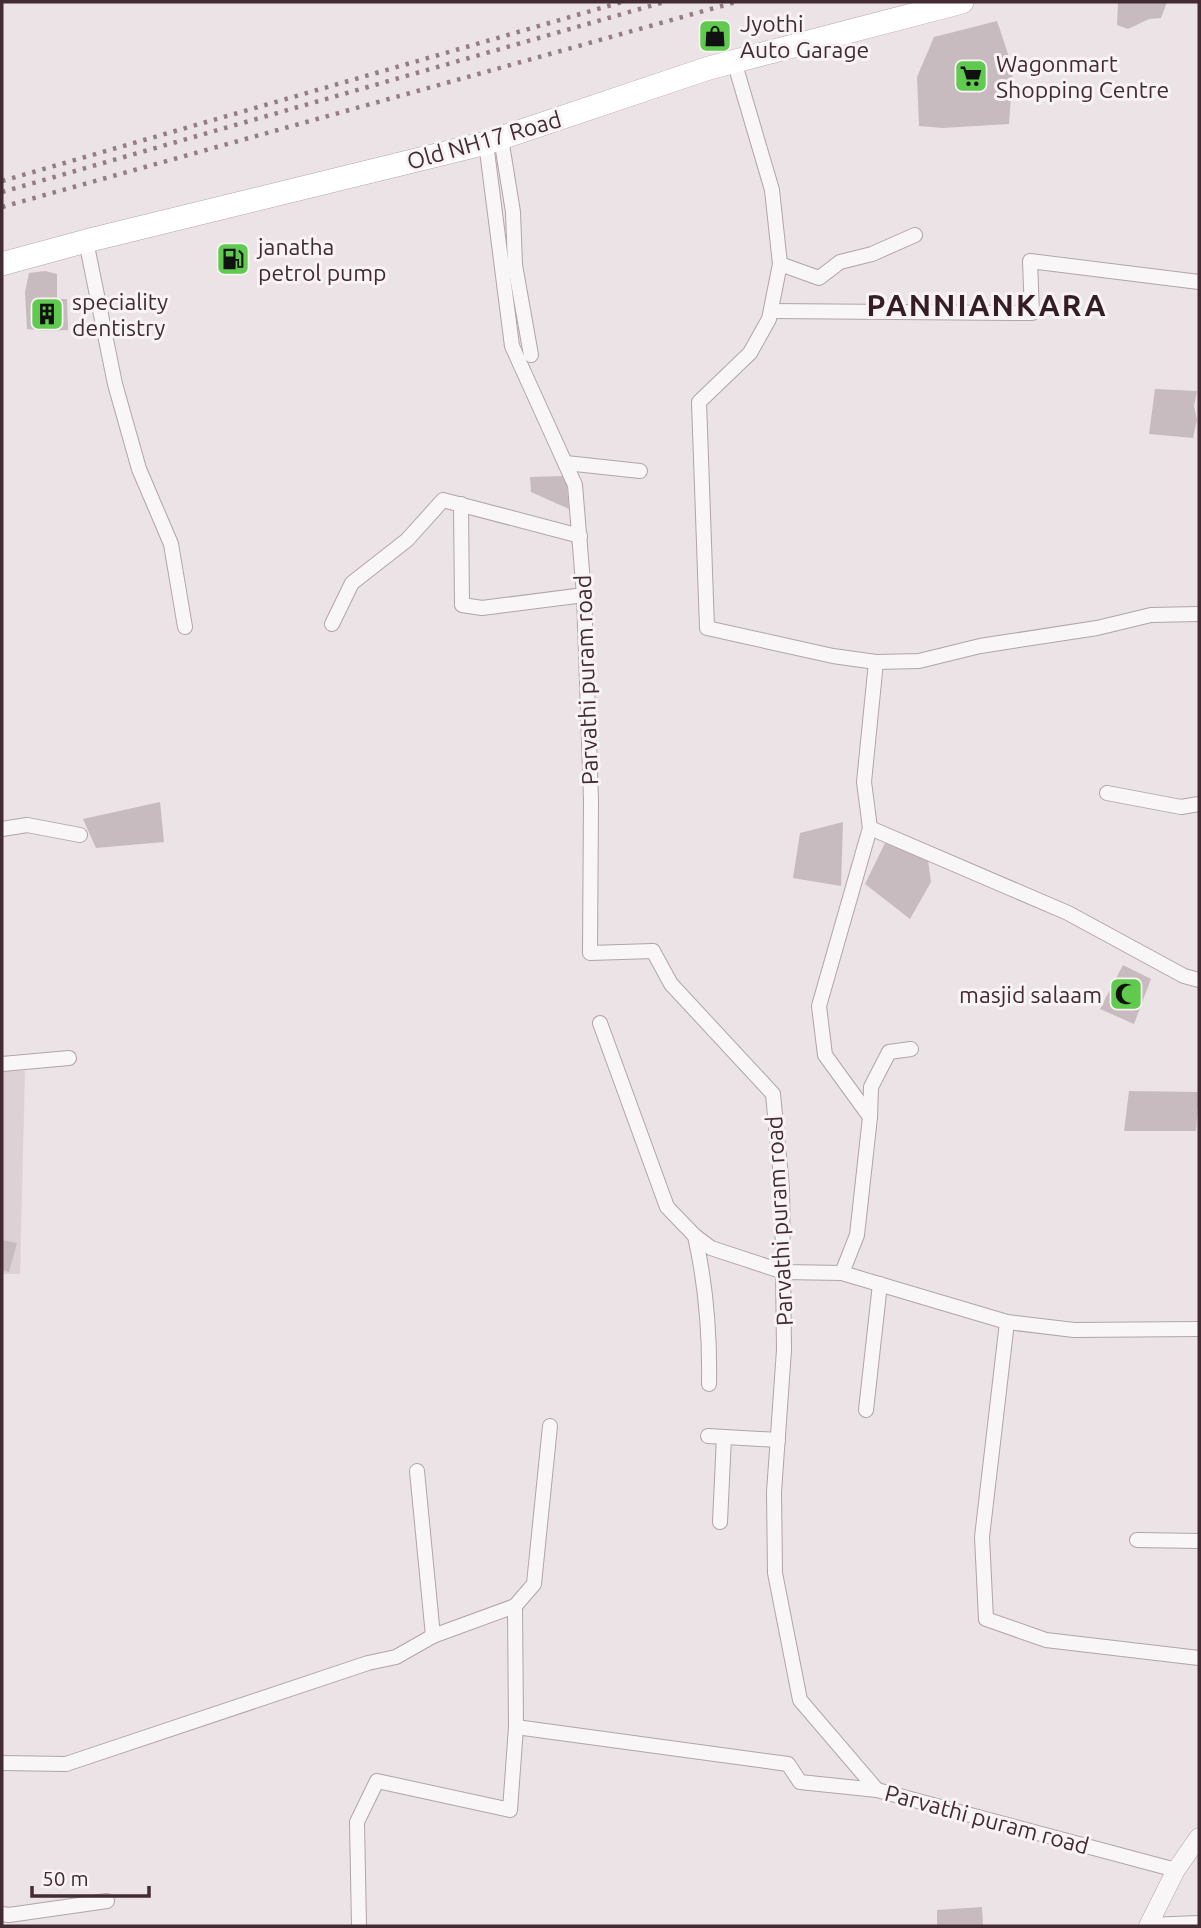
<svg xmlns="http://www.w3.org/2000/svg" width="1201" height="1928" viewBox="0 0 1201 1928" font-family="Ubuntu,sans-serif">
<rect width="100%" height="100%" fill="#ebe3e6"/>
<path fill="#ddd1d5" d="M 2,1070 L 25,1071 L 20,1274 L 2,1274 Z"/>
<g fill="#c8bbbf">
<path d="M 1118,2 L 1167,2 L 1161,18 L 1149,19 L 1128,29 L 1117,25 Z"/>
<path d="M 997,21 L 1013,69 L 1009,124 L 943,128 L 919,126 L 917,77 L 934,37 Z"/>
<path d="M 45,271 L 57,274 L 57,299 L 67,299 L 68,330 L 45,331 L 27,329 L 25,292 L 29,273 Z"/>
<path d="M 1155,389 L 1197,391 L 1194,406 L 1197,420 L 1193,438 L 1149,434 Z"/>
<path d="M 566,476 L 569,509 L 531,492 L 530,477 Z"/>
<path d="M 160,802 L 164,842 L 96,848 L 83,819 Z"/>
<path d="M 843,822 L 841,886 L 793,878 L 800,833 Z"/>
<path d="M 885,843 L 928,860 L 931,882 L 910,919 L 865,884 Z"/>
<path d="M 1123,965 L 1151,979 L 1134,1024 L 1100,1009 Z"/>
<path d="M 1129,1091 L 1199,1092 L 1196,1131 L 1124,1131 Z"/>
<path d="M 2,1240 L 17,1243 L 9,1272 L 2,1270 Z"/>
<path d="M 982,1907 L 983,1926 L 937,1926 L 937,1910 Z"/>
</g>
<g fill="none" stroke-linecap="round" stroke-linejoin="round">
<defs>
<g id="minor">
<path d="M 734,61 L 772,190 L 780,264 L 769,319 L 750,353 L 699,402 L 707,628 L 833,656 L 876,662 L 919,661 L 980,646 L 1097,628 L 1151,615 L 1199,614"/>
<path d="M 501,138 L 513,212 L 515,265 L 531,355"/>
<path d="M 486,143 L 512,346 L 575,485 L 584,595 L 591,800 L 590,953 L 653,951 L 671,984 L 773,1094 L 782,1188 L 784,1350 L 774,1492 L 775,1573 L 800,1700 L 877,1790 L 1176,1870"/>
<path d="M 86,241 L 115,384 L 139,469 L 171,544 L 185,627"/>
<path d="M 780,264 L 819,278 L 840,262 L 872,254 L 915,235"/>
<path d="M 771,311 L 1032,313 L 1030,261 L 1199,282"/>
<path d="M 566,463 L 640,471"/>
<path d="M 461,504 L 462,605 L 482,608 L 584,595"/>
<path d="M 332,624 L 352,583 L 407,540 L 443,500 L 580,536"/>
<path d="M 1107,793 L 1181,807 L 1199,804"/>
<path d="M 870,828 L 1068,913 L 1184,976 L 1199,980"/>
<path d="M 2,829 L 27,825 L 80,835"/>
<path d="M 600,1023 L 667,1207 L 695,1236 L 711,1248 L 784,1272 L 842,1273 L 857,1235 L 870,1117 L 825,1055 L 819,1006 L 870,828 L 864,782 L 876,662"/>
<path d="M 2,1064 L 69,1058"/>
<path d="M 870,1117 L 871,1087 L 889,1052 L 911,1049"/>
<path d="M 695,1236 C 706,1285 710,1333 709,1384"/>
<path d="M 842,1273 L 1007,1322 L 1074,1330 L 1199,1329"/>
<path d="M 1007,1322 L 982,1537 L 986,1619 L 1046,1640 L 1199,1658"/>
<path d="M 866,1410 L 880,1284"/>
<path d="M 708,1436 L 778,1440"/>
<path d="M 720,1522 L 724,1437"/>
<path d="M 1137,1540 L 1199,1541"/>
<path d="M 433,1636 L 515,1606 L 534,1584 L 550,1426"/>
<path d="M 516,1727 L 788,1764 L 800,1782 L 877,1790"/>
<path d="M 2,1763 L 66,1764 L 368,1663 L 396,1657 L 433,1636 L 417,1471"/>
<path d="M 2,1914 L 9,1915 L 107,1901"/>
<path d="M 1148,1925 L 1199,1923"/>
<path d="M 359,1926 L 357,1822 L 377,1781 L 510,1810 L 516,1727 L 515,1606"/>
</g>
<path id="tertiary" d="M 1148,1926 L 1176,1870 L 1199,1837"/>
<path id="primary" d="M 2,264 L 86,241 L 486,143 L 709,68 L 962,2"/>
</defs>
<use href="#minor" stroke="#b2a4a9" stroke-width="16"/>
<use href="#tertiary" stroke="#b2a4a9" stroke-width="19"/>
<use href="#primary" stroke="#b6a3aa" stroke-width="24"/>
<use href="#minor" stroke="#f9f6f7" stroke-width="14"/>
<use href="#tertiary" stroke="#f9f6f7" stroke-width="18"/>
<use href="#primary" stroke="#fff" stroke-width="23"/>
<g stroke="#947d86" stroke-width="4.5" stroke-dasharray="3.5 7" stroke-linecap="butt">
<path d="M 2,181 L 622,2"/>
<path d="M 2,192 L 664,2"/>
<path d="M 2,207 L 736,2"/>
</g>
</g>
<defs>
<symbol id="shop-square" viewBox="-11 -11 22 22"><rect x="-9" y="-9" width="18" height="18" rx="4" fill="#5fca4e" stroke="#f8f3f5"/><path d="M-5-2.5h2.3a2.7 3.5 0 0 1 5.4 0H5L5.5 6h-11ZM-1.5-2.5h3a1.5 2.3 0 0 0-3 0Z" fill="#111"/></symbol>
<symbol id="supermarket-square" viewBox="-11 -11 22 22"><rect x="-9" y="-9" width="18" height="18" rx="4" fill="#5fca4e" stroke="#f8f3f5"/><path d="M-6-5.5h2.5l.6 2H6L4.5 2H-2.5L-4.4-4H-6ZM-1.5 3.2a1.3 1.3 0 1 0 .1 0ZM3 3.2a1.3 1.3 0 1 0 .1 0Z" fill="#111"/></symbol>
<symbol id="fuel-square" viewBox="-11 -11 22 22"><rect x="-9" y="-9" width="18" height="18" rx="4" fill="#5fca4e" stroke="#f8f3f5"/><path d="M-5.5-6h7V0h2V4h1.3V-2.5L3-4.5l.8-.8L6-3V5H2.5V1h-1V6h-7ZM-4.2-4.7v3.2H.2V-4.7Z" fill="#111"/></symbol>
<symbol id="building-square" viewBox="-11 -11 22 22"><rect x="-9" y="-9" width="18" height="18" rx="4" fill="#5fca4e" stroke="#f8f3f5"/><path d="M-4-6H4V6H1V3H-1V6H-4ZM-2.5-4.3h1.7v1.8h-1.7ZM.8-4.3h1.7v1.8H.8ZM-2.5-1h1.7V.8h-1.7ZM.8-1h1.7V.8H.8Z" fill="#111"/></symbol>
<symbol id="mosque-square" viewBox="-11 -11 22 22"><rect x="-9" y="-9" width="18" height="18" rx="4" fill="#5fca4e" stroke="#f8f3f5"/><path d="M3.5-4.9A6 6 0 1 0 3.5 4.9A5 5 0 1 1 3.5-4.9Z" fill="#111"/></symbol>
</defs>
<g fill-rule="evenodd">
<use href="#shop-square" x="696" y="17" width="38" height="38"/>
<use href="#supermarket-square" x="952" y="57" width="38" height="38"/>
<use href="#fuel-square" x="214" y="240" width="38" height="38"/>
<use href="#building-square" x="28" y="295" width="38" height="38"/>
<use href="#mosque-square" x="1107" y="975" width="38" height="38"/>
</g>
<g text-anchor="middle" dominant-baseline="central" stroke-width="6" stroke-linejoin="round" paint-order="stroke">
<g font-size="23" fill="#432b34" stroke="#f8f3f5" text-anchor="start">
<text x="740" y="23">Jyothi<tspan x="740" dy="26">Auto Garage</tspan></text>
<text x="996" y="63">Wagonmart<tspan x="996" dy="26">Shopping Centre</tspan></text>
<text x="258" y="246">janatha<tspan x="258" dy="26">petrol pump</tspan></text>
<text x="72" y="301">speciality<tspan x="72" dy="26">dentistry</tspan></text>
<text x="1102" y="994" text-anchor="end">masjid salaam</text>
</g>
<g font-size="23" fill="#432b34" stroke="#f8f3f5">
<text transform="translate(484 140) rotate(-16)">Old NH17 Road</text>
<text transform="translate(586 680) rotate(-92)">Parvathi puram road</text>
<text transform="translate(779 1221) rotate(-93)">Parvathi puram road</text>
<text transform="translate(987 1819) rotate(15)">Parvathi puram road</text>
</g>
<g font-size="30" font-weight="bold" letter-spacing="2" fill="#341d25" stroke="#f8f3f5">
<text x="987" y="305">PANNIANKARA</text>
</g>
</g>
<rect width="1201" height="1928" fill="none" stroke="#432b34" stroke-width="7"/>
<path d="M32 1886v10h117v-10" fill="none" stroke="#432b34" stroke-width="3.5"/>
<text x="42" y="1886" font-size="21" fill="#432b34" stroke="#f8f3f5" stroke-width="5" paint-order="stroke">50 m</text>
</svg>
